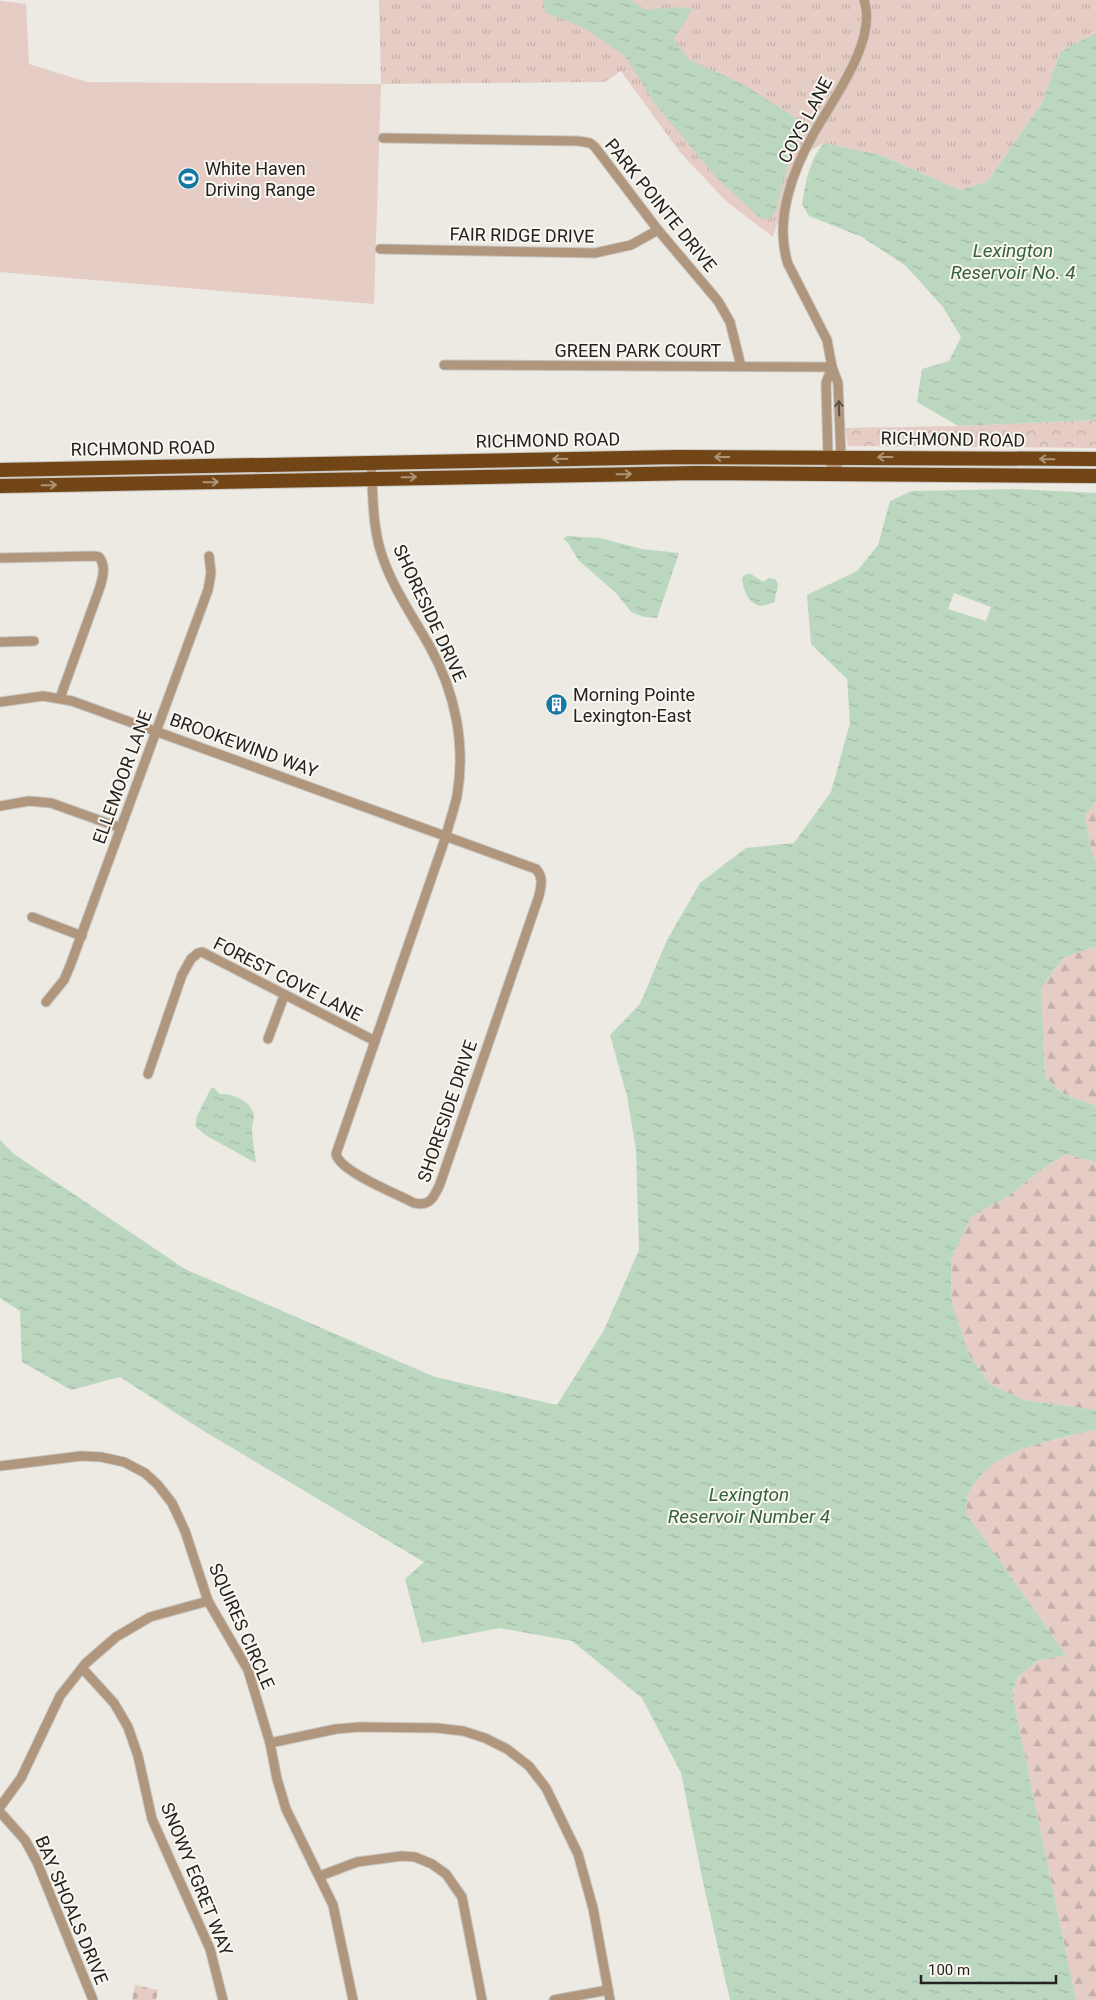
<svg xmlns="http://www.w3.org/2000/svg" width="1096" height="2000" viewBox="0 0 1096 2000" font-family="Roboto,sans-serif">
<defs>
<pattern id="grass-tufts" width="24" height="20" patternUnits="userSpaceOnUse" patternTransform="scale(1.25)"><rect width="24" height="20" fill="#e5ccc5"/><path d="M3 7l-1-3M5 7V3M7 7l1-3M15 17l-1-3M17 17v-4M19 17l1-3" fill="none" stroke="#c4afa9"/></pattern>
<pattern id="forest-firs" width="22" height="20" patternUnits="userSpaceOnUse" patternTransform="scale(1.25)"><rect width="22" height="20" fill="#e5ccc5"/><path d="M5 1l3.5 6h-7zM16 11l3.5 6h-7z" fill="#c4afa9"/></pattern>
<pattern id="cemetery-stones" width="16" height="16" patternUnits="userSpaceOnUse" patternTransform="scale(1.25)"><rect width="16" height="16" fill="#e5ccc5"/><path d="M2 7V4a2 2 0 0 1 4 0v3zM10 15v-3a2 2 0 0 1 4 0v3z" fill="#c4afa9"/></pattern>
<pattern id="park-crowns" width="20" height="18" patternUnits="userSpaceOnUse" patternTransform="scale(1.25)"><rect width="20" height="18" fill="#e5ccc5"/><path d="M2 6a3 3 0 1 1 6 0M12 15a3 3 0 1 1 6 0" fill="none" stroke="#c4afa9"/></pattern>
<pattern id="water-ripples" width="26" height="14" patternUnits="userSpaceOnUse" patternTransform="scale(1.25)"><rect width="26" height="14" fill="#bcd7c0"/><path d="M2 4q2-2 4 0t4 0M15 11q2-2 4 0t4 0" fill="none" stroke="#a1b8a5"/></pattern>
</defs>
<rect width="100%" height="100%" fill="#eceae3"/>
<path fill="url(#grass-tufts)" d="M 379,0 L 1096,0 L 1096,33 L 1060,52 L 1042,103 L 1010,149 L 987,182 L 960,190 L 880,155 L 824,143 L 798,157 L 773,237 L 726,201 L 679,151 L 621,71 L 605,82 L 381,84 Z"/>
<g fill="url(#forest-firs)">
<path d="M 1096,800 L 1096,861 L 1092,853 L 1085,815 Z"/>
<path d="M 1096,946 L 1096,1106 L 1062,1093 L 1045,1077 L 1041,988 L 1063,958 Z"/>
<path d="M 1066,1154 L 1096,1162 L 1096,1410 L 1025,1400 L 991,1385 L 969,1355 L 952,1303 L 951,1260 L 971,1217 L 1010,1195 L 1039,1171 Z"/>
<path d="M 1096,1429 L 1096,2000 L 1076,2000 L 1012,1694 L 1017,1678 L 1037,1661 L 1066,1655 L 966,1513 C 967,1506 966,1496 970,1490 C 995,1446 1053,1442 1096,1429 Z"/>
</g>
<path fill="url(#cemetery-stones)" d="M 135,1985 L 158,1990 L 156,2000 L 132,2000 Z"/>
<path fill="url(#park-crowns)" d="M 1096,420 L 1096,448 L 848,446 L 845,428 L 958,426 Z"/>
<path fill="#e5ccc5" d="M 0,1 L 26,4 L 29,64 L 87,82 L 381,84 L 374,304 L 0,272 Z"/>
<g fill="url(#water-ripples)">
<path d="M 543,0 L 631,0 L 646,10 L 674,7 L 692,8 C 688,20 680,27 674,39 L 688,59 L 744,85 L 799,120 L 803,129 L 790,158 L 775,212 L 769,219 L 760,218 L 717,178 L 655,104 L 625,56 L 584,28 L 545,12 Z"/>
<path d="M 1096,33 L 1096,420 L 958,426 L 917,402 L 922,369 L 949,361 L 961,337 L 943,307 L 906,266 L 862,237 L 809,216 L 802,204 C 806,182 809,160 824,143 L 880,155 L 960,190 L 987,182 L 1042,103 L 1060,52 Z"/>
<path d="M 1017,489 L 1096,493 L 1096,800 L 1085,816 L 1092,853 L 1096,861 L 1096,946 L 1063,958 L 1041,988 L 1045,1077 L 1062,1093 L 1096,1106 L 1096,1162 L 1066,1154 L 1039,1171 L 1010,1195 L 971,1217 L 951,1260 L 952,1303 L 969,1355 L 991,1385 L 1025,1400 L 1096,1410 L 1096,1429 C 1052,1442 995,1446 970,1490 C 966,1496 967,1506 966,1513 L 1066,1655 L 1037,1661 L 1017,1678 L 1012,1694 L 1076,2000 L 730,2000 L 704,1887 L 681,1773 L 642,1698 L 572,1641 L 500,1628 L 422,1643 L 405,1579 L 424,1562 L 202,1430 L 120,1377 L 71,1390 L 22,1362 L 20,1311 L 0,1298 L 0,1140 L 14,1154 L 185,1269 L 435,1377 L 557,1405 L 604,1330 L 639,1250 L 636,1150 L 627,1096 L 610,1035 L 640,1004 L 667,940 L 700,883 L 746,848 L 794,843 L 831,792 L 850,723 L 847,679 L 811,644 L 807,595 L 857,571 L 878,545 L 890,501 L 912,491 Z"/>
<path d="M 567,536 L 600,538 L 642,549 L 679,553 L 657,618 L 644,617 L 631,612 L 615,592 L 579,561 L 568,543 L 563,539 Z"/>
<path d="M 746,574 L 751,574 L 763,582 L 769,578 L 775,579 C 782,587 774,593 775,602 L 762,606 C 748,605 743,589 742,578 Z"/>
<path d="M 211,1088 L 214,1088 L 220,1094 C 231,1093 249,1100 253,1112 C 255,1117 253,1122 252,1127 C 252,1139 255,1152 256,1163 L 205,1135 L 195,1126 L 197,1116 Z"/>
</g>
<path fill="#eceae3" d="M 954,593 L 991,607 L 986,621 L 948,609 Z"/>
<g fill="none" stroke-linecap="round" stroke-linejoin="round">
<defs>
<g id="minor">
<path d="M 383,138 L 578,141 L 590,143 L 595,147 L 658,230 L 718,301 L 730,322 L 741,366"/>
<path d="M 380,249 L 595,253 L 631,245 L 658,230"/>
<path d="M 444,365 L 832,367"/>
<path d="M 830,463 L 828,457 L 826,383 L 832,367"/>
<path d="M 834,473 L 841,457 L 838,383 L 832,367 L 827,340 L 788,264 C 774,221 792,171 814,133 C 833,99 878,40 864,0"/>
<path d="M 0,558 L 94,556 L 99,557 C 106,565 103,577 100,587 L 60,698"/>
<path d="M 0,642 L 34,641"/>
<path d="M 0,702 L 43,696 L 72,701 L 536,869 C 544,878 541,886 539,896 L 440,1184 C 434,1197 430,1207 414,1203 C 398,1194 340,1172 336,1154 L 446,836 C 449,823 454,810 457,796 C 466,744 455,692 430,647 C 412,615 390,584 380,549 C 372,521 373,491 371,462"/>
<path d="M 0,806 L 29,801 L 51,803 L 121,828"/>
<path d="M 32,917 L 82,936"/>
<path d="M 46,1002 L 64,980 L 70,966 L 208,590 L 211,573 L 209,556"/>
<path d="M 268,1039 L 284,996"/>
<path d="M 148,1074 L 182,975 L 191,959 L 198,953 L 202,952 L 375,1041"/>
<path d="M 0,1466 L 81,1456 L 101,1457 L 124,1462 L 145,1473 L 158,1485 L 172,1503 L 185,1531 L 208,1601 L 248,1670 L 270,1743 L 277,1779 L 286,1809 L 333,1905 L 353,2000"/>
<path d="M 82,1668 L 114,1703 L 128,1727 L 138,1756 L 152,1819 L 210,1949 L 223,2000"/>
<path d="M 270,1743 L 336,1729 L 360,1727 L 437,1728 L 463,1731 L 485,1738 L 507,1749 L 529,1766 L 546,1788 L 578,1854 L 593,1908 L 610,2000"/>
<path d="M 0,1807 L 21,1778 L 60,1696 L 86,1663 L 116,1637 L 150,1617 L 208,1601"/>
<path d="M 0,1812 L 25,1840 L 37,1862 L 93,2000"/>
<path d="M 320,1876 L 357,1862 L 402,1856 L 415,1857 L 432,1864 L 446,1874 L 462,1897 L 482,2000"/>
<path d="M 554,2000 L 608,1990"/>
</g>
<g id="trunk">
<path d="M 0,470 L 678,457 L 1096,459"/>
<path d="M 0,486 L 697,473 L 1096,476"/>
</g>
</defs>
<use href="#minor" stroke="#c8c6c0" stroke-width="11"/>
<use href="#trunk" stroke="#c8c6c0" stroke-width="16"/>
<use href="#minor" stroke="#b1967e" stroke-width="9"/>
<use href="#trunk" stroke="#714516" stroke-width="14"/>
</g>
<defs><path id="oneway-shaft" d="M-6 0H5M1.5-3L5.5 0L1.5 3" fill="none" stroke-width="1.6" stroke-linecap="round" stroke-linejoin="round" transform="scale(1.25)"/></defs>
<use stroke="#5c5146" href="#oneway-shaft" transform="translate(839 408) rotate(-92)"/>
<g stroke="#ae9578">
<use href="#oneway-shaft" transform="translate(722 457) rotate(180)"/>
<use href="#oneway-shaft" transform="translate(885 457) rotate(-180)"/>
<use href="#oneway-shaft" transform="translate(560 459) rotate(179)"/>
<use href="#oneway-shaft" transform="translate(1047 459) rotate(-179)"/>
<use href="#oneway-shaft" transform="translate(624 474) rotate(-1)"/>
<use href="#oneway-shaft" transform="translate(409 477) rotate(-1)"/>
<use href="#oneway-shaft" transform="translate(211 482) rotate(-1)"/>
<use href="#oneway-shaft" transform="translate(49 485) rotate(-1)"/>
</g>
<defs>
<symbol id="stadium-disc" viewBox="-11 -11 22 22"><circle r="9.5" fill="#1577a4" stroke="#f9f7f0"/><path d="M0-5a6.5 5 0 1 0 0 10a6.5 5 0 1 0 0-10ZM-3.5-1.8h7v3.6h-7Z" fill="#fff"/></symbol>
<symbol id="building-disc" viewBox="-11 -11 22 22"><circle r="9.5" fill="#1577a4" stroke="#f9f7f0"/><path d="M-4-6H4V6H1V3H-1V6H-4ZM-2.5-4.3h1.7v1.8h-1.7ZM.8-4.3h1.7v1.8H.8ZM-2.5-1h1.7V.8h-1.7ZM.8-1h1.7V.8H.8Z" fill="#fff"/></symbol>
</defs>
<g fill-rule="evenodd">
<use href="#stadium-disc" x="176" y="166" width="25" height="25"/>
<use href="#building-disc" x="544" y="692" width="25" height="25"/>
</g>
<g text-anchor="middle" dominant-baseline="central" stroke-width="4" stroke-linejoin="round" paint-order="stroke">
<g font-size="18" fill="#242321" stroke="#f9f7f0">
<text transform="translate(805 120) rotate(-62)">COYS LANE</text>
<text transform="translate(661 205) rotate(51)">PARK POINTE DRIVE</text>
<text transform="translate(522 235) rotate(1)">FAIR RIDGE DRIVE</text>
<text x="638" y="350">GREEN PARK COURT</text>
<text transform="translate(953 439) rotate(1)">RICHMOND ROAD</text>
<text transform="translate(548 440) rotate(-1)">RICHMOND ROAD</text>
<text transform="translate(143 448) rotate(-1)">RICHMOND ROAD</text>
<text transform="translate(430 613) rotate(65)">SHORESIDE DRIVE</text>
<text transform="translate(244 745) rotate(20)">BROOKEWIND WAY</text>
<text transform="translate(122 777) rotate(-70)">ELLEMOOR LANE</text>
<text transform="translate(288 979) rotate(27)">FOREST COVE LANE</text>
<text transform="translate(447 1111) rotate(-71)">SHORESIDE DRIVE</text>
<text transform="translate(242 1626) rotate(66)">SQUIRES CIRCLE</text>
<text transform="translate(197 1879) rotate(68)">SNOWY EGRET WAY</text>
<text transform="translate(72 1910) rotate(67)">BAY SHOALS DRIVE</text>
</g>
<g font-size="18" fill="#242321" stroke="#f9f7f0" text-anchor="start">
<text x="205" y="168">White Haven<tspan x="205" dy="21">Driving Range</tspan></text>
<text x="573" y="694">Morning Pointe<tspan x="573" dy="21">Lexington-East</tspan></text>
</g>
<g font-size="19" font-style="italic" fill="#36613f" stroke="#f9f7f0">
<text x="1013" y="250">Lexington<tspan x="1013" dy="22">Reservoir No. 4</tspan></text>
<text x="749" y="1494">Lexington<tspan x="749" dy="22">Reservoir Number 4</tspan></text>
</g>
</g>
<path d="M921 1975v8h135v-8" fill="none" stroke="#242321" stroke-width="2.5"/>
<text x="928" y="1975" font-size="15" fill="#242321" stroke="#f9f7f0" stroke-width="4" paint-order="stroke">100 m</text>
</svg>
